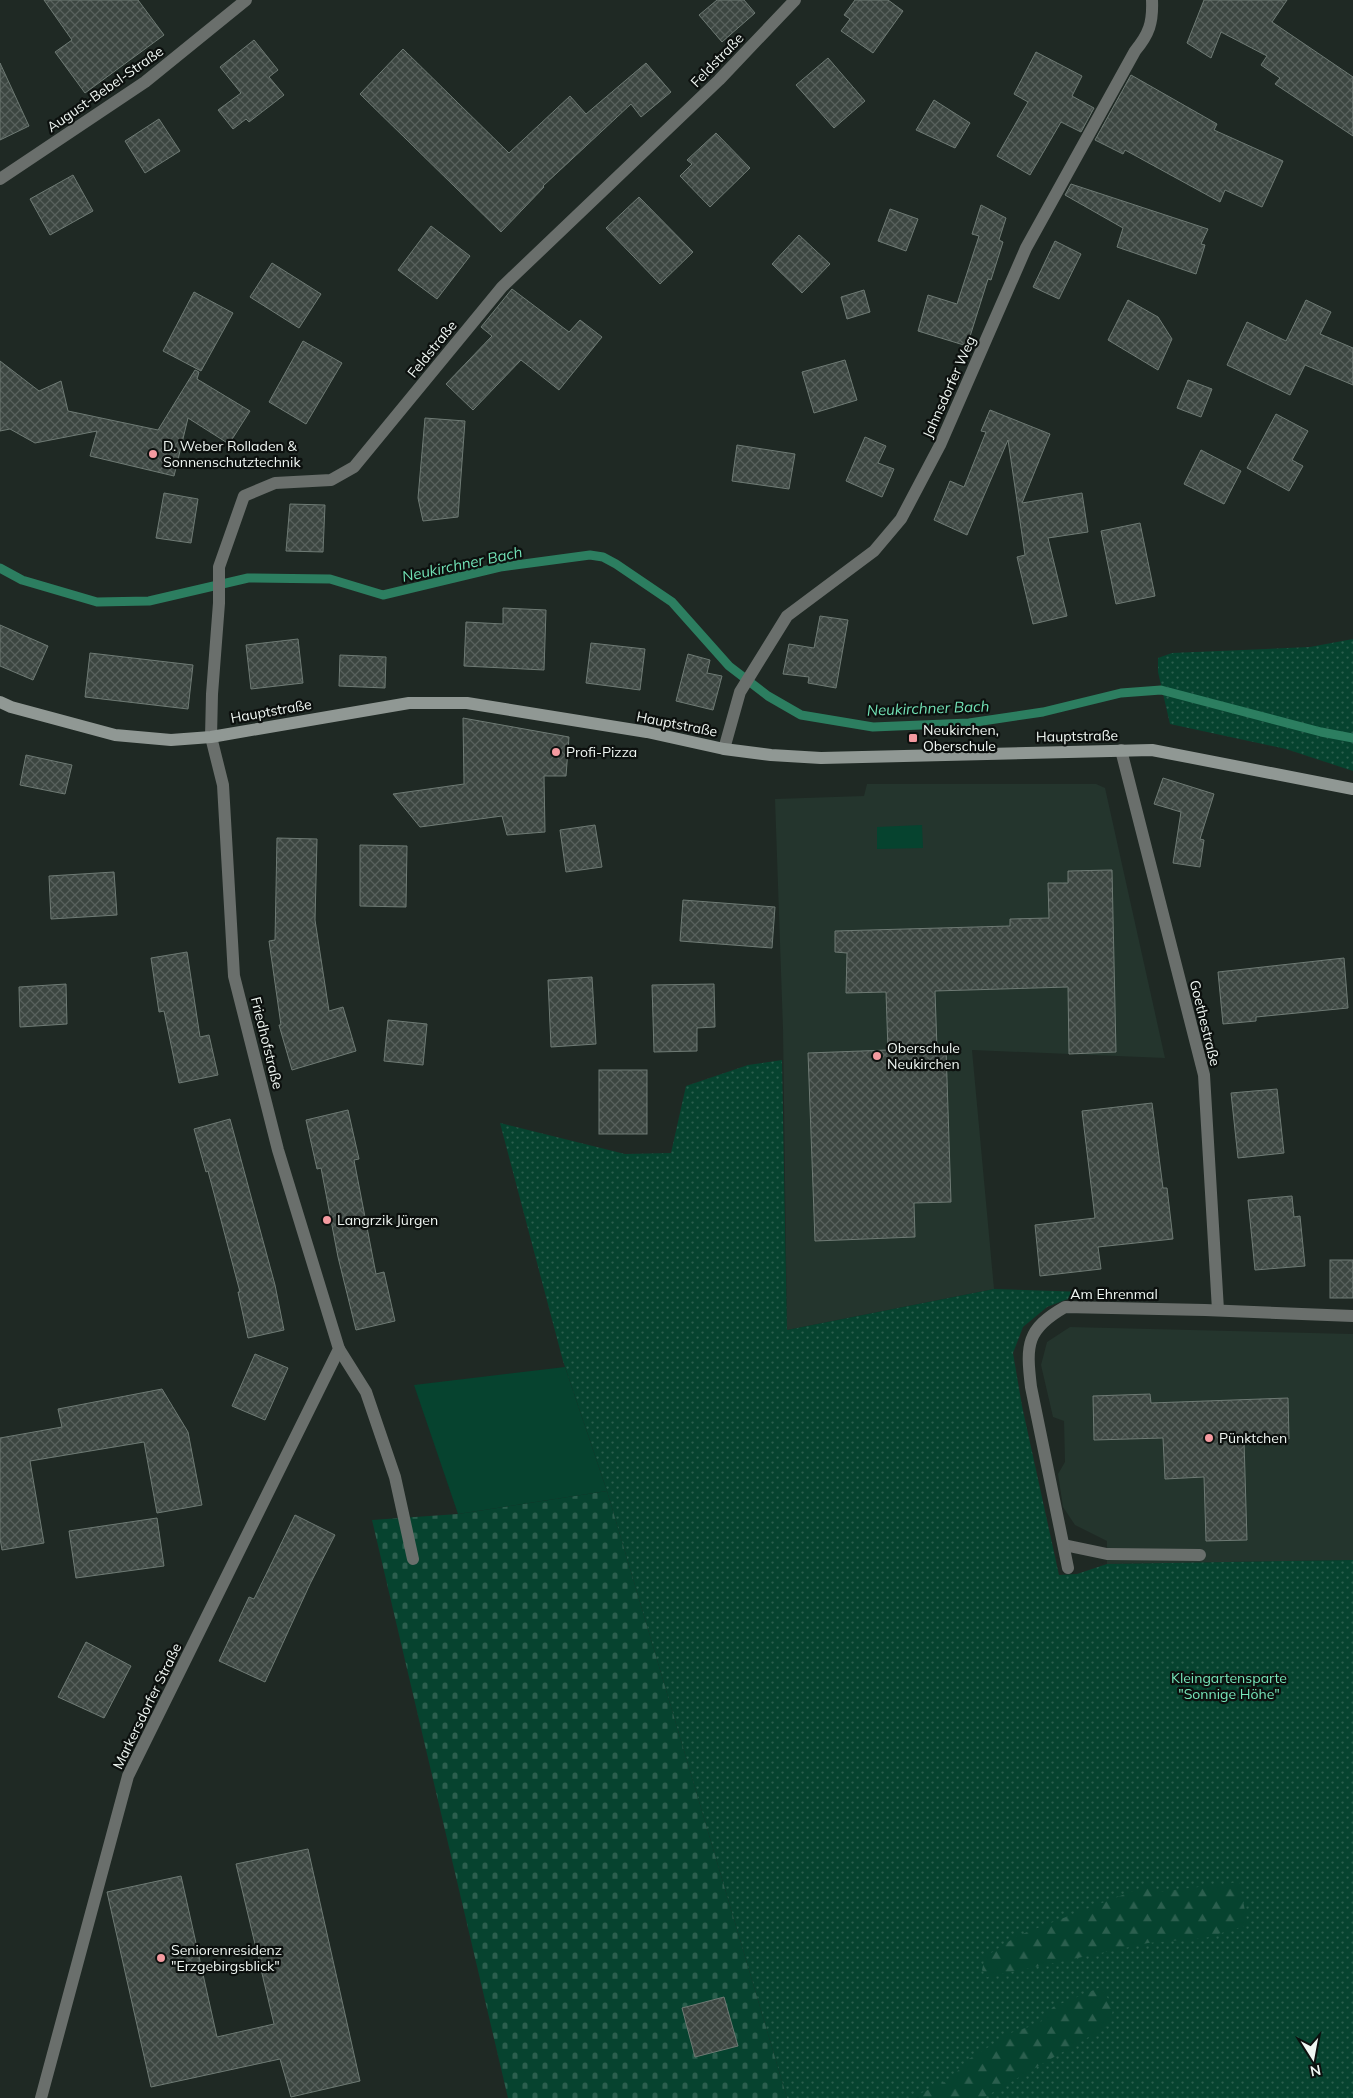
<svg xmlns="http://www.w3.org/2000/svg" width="1353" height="2098" viewBox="0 0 1353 2098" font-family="Mulish,sans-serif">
<defs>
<pattern id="grass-dots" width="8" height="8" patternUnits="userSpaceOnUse" patternTransform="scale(1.25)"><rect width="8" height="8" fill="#06432f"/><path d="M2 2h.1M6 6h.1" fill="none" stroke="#2b5f4e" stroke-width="1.8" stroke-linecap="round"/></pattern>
<pattern id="forest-firs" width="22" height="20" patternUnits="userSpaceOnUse" patternTransform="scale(1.25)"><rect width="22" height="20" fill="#06432f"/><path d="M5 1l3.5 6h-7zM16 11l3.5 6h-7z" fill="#2b5f4e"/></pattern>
<pattern id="cemetery-stones" width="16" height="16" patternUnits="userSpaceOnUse" patternTransform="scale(1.25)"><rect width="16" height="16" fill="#06432f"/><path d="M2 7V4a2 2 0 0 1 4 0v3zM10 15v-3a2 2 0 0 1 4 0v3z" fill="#2b5f4e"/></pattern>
<pattern id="building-cross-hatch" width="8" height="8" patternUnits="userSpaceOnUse" patternTransform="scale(1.25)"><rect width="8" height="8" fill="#3c4641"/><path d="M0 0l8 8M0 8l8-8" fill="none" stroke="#58615d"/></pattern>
</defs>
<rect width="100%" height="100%" fill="#1f2924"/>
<g fill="#24352d">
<path d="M 867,784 L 1096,784 L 1105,788 L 1165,1058 L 972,1050 L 994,1289 L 787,1330 L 783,1029 L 775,799 L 864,796 Z"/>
<path d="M 1070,1327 L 1353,1334 L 1353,1560 L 1107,1564 L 1107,1541 L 1075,1525 L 1063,1507 L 1058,1474 L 1065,1462 L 1064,1421 L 1053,1417 L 1041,1365 L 1047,1342 Z"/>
</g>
<g fill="url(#grass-dots)">
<path d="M 1353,639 L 1353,771 L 1286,749 L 1170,724 L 1158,672 L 1158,658 L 1172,653 L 1310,647 Z"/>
<path d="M 782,1060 L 787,1330 L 994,1289 L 1086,1292 L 1047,1307 L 1023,1327 L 1013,1353 L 1022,1406 L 1059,1575 L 1077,1574 L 1107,1564 L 1353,1560 L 1353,2098 L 787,2098 L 607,1491 L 563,1361 L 500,1123 L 625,1154 L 671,1153 L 686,1086 L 748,1065 Z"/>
</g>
<g fill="url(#forest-firs)">
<path d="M 1239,1882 L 1248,1925 L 1205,1938 L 1148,1943 L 987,1977 L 982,1970 L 985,1957 L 1017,1936 L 1151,1884 L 1158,1892 Z"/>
<path d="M 1101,1987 L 1113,2007 L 1111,2024 L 983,2098 L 911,2098 L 949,2080 L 969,2059 L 1013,2032 L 1038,2024 L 1053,2007 Z"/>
</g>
<path fill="url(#cemetery-stones)" d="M 607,1491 L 787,2098 L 508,2098 L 372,1520 L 458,1514 Z"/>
<g fill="#06432f">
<path d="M 922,825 L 923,848 L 877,849 L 877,827 Z"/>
<path d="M 565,1367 L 607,1491 L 458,1514 L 414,1385 Z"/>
</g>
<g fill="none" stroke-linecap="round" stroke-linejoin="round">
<path stroke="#2c7e60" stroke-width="9" d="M 0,568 L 22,580 L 97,602 L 149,601 L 248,578 L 330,579 L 383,595 L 500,567 L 590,555 L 603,557 L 616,564 L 672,602 L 729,666 L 768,696 L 801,715 L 873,727 L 969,723 L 1043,712 L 1121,693 L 1161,690 L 1321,732 L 1353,738"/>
</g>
<g fill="url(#building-cross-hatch)" stroke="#6e7a74">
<path d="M 44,0 L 138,0 L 164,35 L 85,93 L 55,52 L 72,40 Z"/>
<path d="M 717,0 L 744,0 L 755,13 L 722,42 L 699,15 Z"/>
<path d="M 855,0 L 888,0 L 903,11 L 873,53 L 841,31 L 850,19 L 844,15 Z"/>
<path d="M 1204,0 L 1287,0 L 1272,22 L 1353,77 L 1353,136 L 1275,84 L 1280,78 L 1261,65 L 1267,56 L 1221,32 L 1211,58 L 1187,43 Z"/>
<path d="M 254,40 L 278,70 L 269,77 L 284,95 L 249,122 L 246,119 L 233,129 L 218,110 L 241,93 L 220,67 Z"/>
<path d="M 403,49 L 509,153 L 570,96 L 586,114 L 646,63 L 671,92 L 641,117 L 631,104 L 543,186 L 544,187 L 501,232 L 360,94 Z"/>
<path d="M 1036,52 L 1082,76 L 1072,96 L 1094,108 L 1081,132 L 1061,122 L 1030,175 L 997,156 L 1028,102 L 1014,94 Z"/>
<path d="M 828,58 L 865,101 L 834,128 L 796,85 Z"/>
<path d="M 0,63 L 29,126 L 0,140 Z"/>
<path d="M 1131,75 L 1217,124 L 1214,130 L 1283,161 L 1262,207 L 1225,190 L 1220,202 L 1125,150 L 1123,154 L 1095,140 Z"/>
<path d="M 934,100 L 970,123 L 955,148 L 916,130 Z"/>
<path d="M 159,119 L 180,151 L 145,173 L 125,141 Z"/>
<path d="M 716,133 L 750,168 L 710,207 L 680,176 L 692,164 L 687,160 Z"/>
<path d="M 73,175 L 93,211 L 50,235 L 30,199 Z"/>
<path d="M 1071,184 L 1208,229 L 1201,244 L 1205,245 L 1196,274 L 1117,247 L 1123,228 L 1065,195 Z"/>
<path d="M 639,197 L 693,252 L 660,284 L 606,228 Z"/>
<path d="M 981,205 L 1006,218 L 999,240 L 1003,242 L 991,280 L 988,279 L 967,346 L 918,331 L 928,295 L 957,304 L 979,236 L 972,234 Z"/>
<path d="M 890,209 L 918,219 L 906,251 L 878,241 Z"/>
<path d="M 431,226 L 470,256 L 437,299 L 398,270 Z"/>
<path d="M 799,235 L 830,264 L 802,293 L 772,264 Z"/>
<path d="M 1055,241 L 1081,254 L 1059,299 L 1033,287 Z"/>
<path d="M 272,263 L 321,294 L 299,328 L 250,297 Z"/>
<path d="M 512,289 L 569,332 L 580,320 L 602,337 L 559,390 L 521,360 L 473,410 L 446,384 L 492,336 L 481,327 Z"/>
<path d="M 864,290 L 870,312 L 847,319 L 841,297 Z"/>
<path d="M 194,292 L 233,313 L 201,371 L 163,351 Z"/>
<path d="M 1128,300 L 1158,317 L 1172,339 L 1158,370 L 1108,340 Z"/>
<path d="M 1306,300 L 1331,312 L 1320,334 L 1353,348 L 1353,385 L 1305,365 L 1290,395 L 1227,365 L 1247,322 L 1286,341 Z"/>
<path d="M 303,341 L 342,363 L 306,424 L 269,402 Z"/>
<path d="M 845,360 L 857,400 L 814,413 L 802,372 Z"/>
<path d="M 0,361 L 39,391 L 61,381 L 68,411 L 158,430 L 195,370 L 199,372 L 197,379 L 250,411 L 229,444 L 188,418 L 174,476 L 90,456 L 97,431 L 35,443 L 10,429 L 0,431 Z"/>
<path d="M 1188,380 L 1212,389 L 1201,417 L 1177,408 Z"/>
<path d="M 990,410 L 1050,434 L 1022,503 L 1082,493 L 1088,532 L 1048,538 L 1067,616 L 1033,624 L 1017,557 L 1025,555 L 1008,440 L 967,535 L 934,520 L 950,481 L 964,487 L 986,432 L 981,431 Z"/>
<path d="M 1276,414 L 1308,431 L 1292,460 L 1303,466 L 1289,491 L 1247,468 Z"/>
<path d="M 425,418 L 465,421 L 458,517 L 423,521 L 418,498 Z"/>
<path d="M 865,437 L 886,446 L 878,463 L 894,469 L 882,497 L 846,481 Z"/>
<path d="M 737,445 L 795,454 L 789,489 L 732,481 Z"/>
<path d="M 1201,450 L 1241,471 L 1224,504 L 1184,484 Z"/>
<path d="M 164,493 L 198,499 L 191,543 L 156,538 Z"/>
<path d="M 290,504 L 325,505 L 323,552 L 286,551 Z"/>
<path d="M 1140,523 L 1155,596 L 1116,604 L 1101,531 Z"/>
<path d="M 503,608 L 546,610 L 544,670 L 464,666 L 466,622 L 503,624 Z"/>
<path d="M 820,616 L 848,620 L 836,688 L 808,683 L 809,677 L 783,674 L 789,644 L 814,648 Z"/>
<path d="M 0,625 L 48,646 L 33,680 L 0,666 Z"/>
<path d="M 298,639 L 303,683 L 251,689 L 246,645 Z"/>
<path d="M 591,643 L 645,649 L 640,690 L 586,683 Z"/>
<path d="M 90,653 L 193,665 L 188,709 L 85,697 Z"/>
<path d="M 688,654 L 710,660 L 707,673 L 722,676 L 713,710 L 676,701 Z"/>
<path d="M 340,655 L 386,657 L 385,688 L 339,686 Z"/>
<path d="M 463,718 L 569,737 L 566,776 L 544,776 L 545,832 L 507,835 L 502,816 L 420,827 L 393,794 L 464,784 Z"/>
<path d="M 26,755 L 72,765 L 65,794 L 20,785 Z"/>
<path d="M 1163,778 L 1214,794 L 1200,839 L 1204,840 L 1200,867 L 1173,863 L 1181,812 L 1154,804 Z"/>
<path d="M 595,825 L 602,867 L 566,872 L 560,830 Z"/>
<path d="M 277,838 L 317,839 L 315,920 L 329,1011 L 343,1007 L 356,1051 L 292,1070 L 279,1025 L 281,1025 L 269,941 L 275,940 Z"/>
<path d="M 360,845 L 407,846 L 406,907 L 360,906 Z"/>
<path d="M 1112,870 L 1116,1052 L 1069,1054 L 1068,987 L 935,991 L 937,1048 L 946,1048 L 951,1202 L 914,1203 L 915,1237 L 815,1241 L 808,1053 L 888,1050 L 886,992 L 846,993 L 847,953 L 835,952 L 835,931 L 1010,926 L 1010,919 L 1049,918 L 1048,883 L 1068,883 L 1068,871 Z"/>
<path d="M 114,872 L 117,915 L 51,919 L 49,876 Z"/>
<path d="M 683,900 L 775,907 L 772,948 L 680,941 Z"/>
<path d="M 187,952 L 200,1037 L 209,1035 L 218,1075 L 179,1083 L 164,1011 L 159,1012 L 151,958 Z"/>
<path d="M 1344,958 L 1348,1008 L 1256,1017 L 1256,1021 L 1223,1024 L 1218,972 Z"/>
<path d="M 592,977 L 596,1044 L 551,1047 L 548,980 Z"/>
<path d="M 66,984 L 67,1024 L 20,1027 L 19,987 Z"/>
<path d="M 714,984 L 715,1027 L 697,1028 L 697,1051 L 654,1052 L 652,985 Z"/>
<path d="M 388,1020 L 427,1024 L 423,1065 L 384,1061 Z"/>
<rect x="599" y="1070" width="48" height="64"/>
<path d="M 1277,1089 L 1284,1153 L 1238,1158 L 1231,1093 Z"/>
<path d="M 1152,1103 L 1163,1188 L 1167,1188 L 1173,1239 L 1098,1247 L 1101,1269 L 1040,1276 L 1035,1225 L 1095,1218 L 1082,1111 Z"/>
<path d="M 348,1110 L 359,1159 L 354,1160 L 376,1274 L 384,1272 L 395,1321 L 356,1330 L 338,1257 L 321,1168 L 317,1169 L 306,1120 Z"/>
<path d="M 230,1119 L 275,1285 L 284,1330 L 248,1338 L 238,1292 L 240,1292 L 208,1171 L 206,1172 L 194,1129 Z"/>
<path d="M 1292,1196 L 1294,1217 L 1300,1216 L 1305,1266 L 1255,1270 L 1248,1200 Z"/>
<rect x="1330" y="1260" width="23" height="38"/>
<path d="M 255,1354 L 288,1368 L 265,1420 L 232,1406 Z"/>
<path d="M 162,1389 L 188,1432 L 202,1505 L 157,1513 L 144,1442 L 30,1461 L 44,1543 L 2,1550 L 0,1538 L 0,1438 L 62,1427 L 58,1409 Z"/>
<path d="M 1150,1394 L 1151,1403 L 1288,1398 L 1289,1439 L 1244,1441 L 1247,1540 L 1206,1541 L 1204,1477 L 1165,1479 L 1163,1438 L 1094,1440 L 1093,1396 Z"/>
<path d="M 295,1515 L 335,1535 L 310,1584 L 265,1682 L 219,1661 L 249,1597 L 254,1599 Z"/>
<path d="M 157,1518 L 164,1566 L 76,1578 L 69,1531 Z"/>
<path d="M 86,1642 L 131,1666 L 104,1718 L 58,1697 Z"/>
<path d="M 308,1849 L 360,2081 L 291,2097 L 280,2059 L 151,2087 L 107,1892 L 181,1876 L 217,2037 L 274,2024 L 236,1864 Z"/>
<path d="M 724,1997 L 738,2046 L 695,2057 L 682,2008 Z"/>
</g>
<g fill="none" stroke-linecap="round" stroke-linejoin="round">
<g stroke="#6a6f6c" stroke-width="12">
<path d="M 339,1349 L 366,1392 L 395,1477 L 413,1559"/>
<path d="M 1064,1545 L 1107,1554 L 1200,1555"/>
</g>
<g stroke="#6a6f6c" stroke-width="12">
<path d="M 0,179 L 145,82 L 246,0"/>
<path d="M 724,749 L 740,692 L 787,616 L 874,551 L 901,519 L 940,445 L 1026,248 L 1135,51 C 1149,34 1153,23 1152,0"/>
<path d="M 1121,750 L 1204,1075 L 1218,1310"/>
<path d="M 1068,1568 L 1031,1387 C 1026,1345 1026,1329 1065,1307 L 1205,1310 L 1353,1316"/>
<path d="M 41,2098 L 128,1776 L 339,1349 L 278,1150 L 234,976 L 223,785 L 211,737 L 212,694 L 219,603 L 219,567 L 244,496 L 275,483 L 331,480 L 354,467 L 502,287 L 719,80 L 795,0"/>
</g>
<path stroke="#909894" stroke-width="12" d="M 0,702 L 11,707 L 115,735 L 171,740 L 211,737 L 409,703 L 467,703 L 647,732 L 724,749 L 771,755 L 821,758 L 1152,750 L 1353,789"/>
</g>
<g fill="#f49aa0" stroke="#0c100e" stroke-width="2">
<circle cx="153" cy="454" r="5"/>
<rect x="908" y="733" width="10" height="10" rx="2.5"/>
<circle cx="556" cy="752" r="5"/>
<circle cx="877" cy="1056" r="5"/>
<circle cx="327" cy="1220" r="5"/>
<circle cx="1209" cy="1438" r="5"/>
<circle cx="161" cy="1958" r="5"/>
</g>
<g text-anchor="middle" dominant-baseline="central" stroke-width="4.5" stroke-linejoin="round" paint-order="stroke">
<g font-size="14" fill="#f0f7f3" stroke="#0c100e">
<text transform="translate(717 60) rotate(-46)">Feldstraße</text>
<text transform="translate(105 89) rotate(-35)">August-Bebel-Straße</text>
<text transform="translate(432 349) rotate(-51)">Feldstraße</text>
<text transform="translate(949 387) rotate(-66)">Jahnsdorfer Weg</text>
<text transform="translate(271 711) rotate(-10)">Hauptstraße</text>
<text transform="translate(677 724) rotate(11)">Hauptstraße</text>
<text transform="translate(1077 736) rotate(-1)">Hauptstraße</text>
<text transform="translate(1205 1023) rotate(76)">Goethestraße</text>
<text transform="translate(267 1043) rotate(76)">Friedhofstraße</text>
<text x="1114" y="1294">Am Ehrenmal</text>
<text transform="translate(147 1706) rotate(-64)">Markersdorfer Straße</text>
</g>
<g font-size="14" fill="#f0f7f3" stroke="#0c100e" text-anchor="start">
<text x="163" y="446">D. Weber Rolladen &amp;<tspan x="163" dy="16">Sonnenschutztechnik</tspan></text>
<text x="923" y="730">Neukirchen,<tspan x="923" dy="16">Oberschule</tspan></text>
<text x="566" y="752">Profi-Pizza</text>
<text x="887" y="1048">Oberschule<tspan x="887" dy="16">Neukirchen</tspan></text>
<text x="337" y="1220">Langrzik Jürgen</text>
<text x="1219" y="1438">Pünktchen</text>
<text x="171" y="1950">Seniorenresidenz<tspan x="171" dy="16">"Erzgebirgsblick"</tspan></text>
</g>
<g font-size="14" fill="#78e9bc" stroke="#0c100e">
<text x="1229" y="1678">Kleingartensparte<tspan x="1229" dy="16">"Sonnige Höhe"</tspan></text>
</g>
<g font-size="15" font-style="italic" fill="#72e3b7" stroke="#0c100e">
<text transform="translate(462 564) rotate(-12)">Neukirchner Bach</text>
<text transform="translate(928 708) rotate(-2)">Neukirchner Bach</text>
</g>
</g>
<g transform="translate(1313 2058) rotate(169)" stroke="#0c100e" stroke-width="4" paint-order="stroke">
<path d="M0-4L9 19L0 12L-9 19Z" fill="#f0f7f3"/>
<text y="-8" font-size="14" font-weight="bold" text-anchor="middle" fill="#f0f7f3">N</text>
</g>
</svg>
